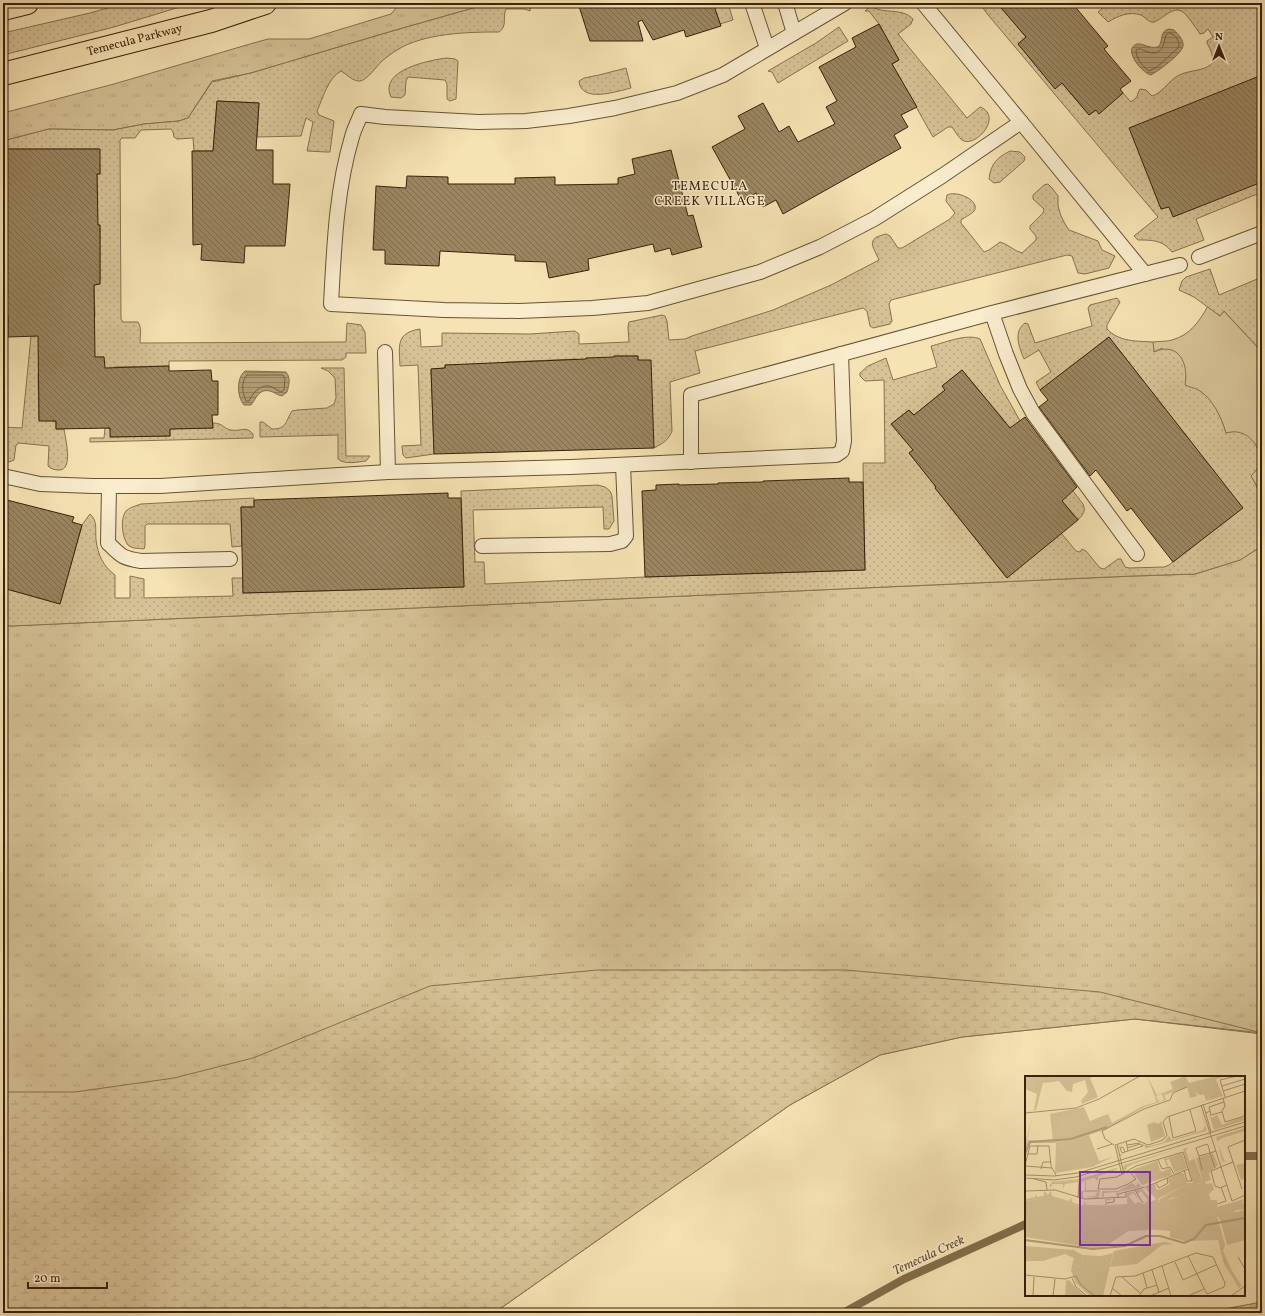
<svg xmlns="http://www.w3.org/2000/svg" width="1265" height="1316" viewBox="0 0 1265 1316" font-family="Vollkorn,serif">
<defs>
<pattern id="grass-tufts" width="24" height="20" patternUnits="userSpaceOnUse"><rect width="24" height="20" fill="#d6c296"/><path d="M3 7l-1-3M5 7V3M7 7l1-3M15 17l-1-3M17 17v-4M19 17l1-3" fill="none" stroke="#b8a680"/></pattern>
<pattern id="wetland-marsh" width="20" height="14" patternUnits="userSpaceOnUse"><rect width="20" height="14" fill="#d6c296"/><path d="M1 5h8M5 5V1M11 12h8M15 12V8" fill="none" stroke="#b8a680"/></pattern>
<pattern id="garden-dots" width="8" height="8" patternUnits="userSpaceOnUse"><rect width="8" height="8" fill="#d6c296"/><path d="M2 2h.1M6 6h.1" fill="none" stroke="#b8a680" stroke-width="1.8" stroke-linecap="round"/></pattern>
<pattern id="water-rules" width="6" height="5" patternUnits="userSpaceOnUse"><rect width="6" height="5" fill="#b5a179"/><path d="M0 2.5h6" fill="none" stroke="#948361"/></pattern>
<pattern id="building-back-hatch" width="6" height="6" patternUnits="userSpaceOnUse"><rect width="6" height="6" fill="#9b8660"/><path d="M-1 5l2 2M0 0l6 6M5-1l2 2" fill="none" stroke="#7f6d4d"/></pattern>
</defs>
<rect width="100%" height="100%" fill="#f6e3b3"/>
<filter id="stains"><feTurbulence type="fractalNoise" baseFrequency=".005" numOctaves="4"/><feColorMatrix values="0 0 0 0 .2 0 0 0 0 .09 0 0 0 0 .02 0 0 0 .5 -.17"/></filter>
<radialGradient id="worn" r=".72"><stop offset=".6" stop-color="#630" stop-opacity="0"/><stop offset="1" stop-color="#630" stop-opacity=".3"/></radialGradient>
<g fill="url(#grass-tufts)" stroke="#87724e">
<path d="M 402,3 L 491,3 L 396,30 L 251,73 L 212,81 L 188,118 L 179,121 L 144,124 L 113,130 L 49,129 L 3,141 L 3,113 L 114,84 L 250,44 L 268,39 L 309,39 L 391,14 L 397,7 Z"/>
<path d="M 1262,546 L 1262,1034 L 1135,1019 L 962,1037 L 880,1055 L 790,1105 L 494,1313 L 3,1313 L 3,625 L 11,626 L 1133,576 L 1195,574 L 1240,560 Z"/>
<path d="M 1262,1302 L 1262,1313 L 1202,1313 Z"/>
</g>
<path fill="url(#wetland-marsh)" stroke="#87724e" d="M 597,970 L 845,970 L 1100,992 L 1262,1033 L 1135,1019 L 962,1037 L 880,1055 L 790,1105 L 494,1313 L 3,1313 L 3,1092 L 75,1092 L 174,1078 L 253,1058 L 430,986 Z"/>
<path fill="#d6c296" stroke="#87724e" d="M 1208,306 L 1220,316 L 1224,311 L 1262,352 L 1262,511 L 1260,511 L 1256,485 L 1251,476 L 1259,465 L 1260,453 L 1253,442 L 1233,432 L 1226,433 C 1221,417 1213,399 1197,390 C 1194,388 1189,388 1185,386 C 1181,383 1166,355 1162,348 L 1154,352 L 1153,342 C 1159,341 1166,342 1172,340 C 1190,335 1199,322 1208,306 Z"/>
<g fill="url(#garden-dots)" stroke="#87724e">
<path d="M 125,3 L 193,3 L 114,27 L 3,55 L 3,33 L 90,13 Z"/>
<path d="M 491,3 L 531,3 L 530,11 L 524,9 L 506,9 C 502,17 508,26 499,32 C 468,32 424,33 397,50 C 392,53 387,57 382,61 C 377,66 366,81 360,81 C 354,82 346,74 341,71 C 328,78 323,98 317,111 L 319,115 L 334,121 L 330,152 L 326,152 L 307,151 L 313,122 L 306,118 L 301,136 L 257,137 L 259,103 L 217,101 L 213,151 L 194,151 L 193,138 L 177,139 L 174,137 L 173,132 L 171,129 L 141,130 L 135,138 L 122,138 L 120,140 L 121,319 L 123,322 L 138,322 C 142,328 140,336 140,343 L 346,342 L 347,323 L 361,325 L 365,332 L 366,353 L 346,353 L 346,357 L 342,360 L 169,361 L 169,366 L 114,367 L 114,378 L 105,378 L 104,357 L 56,358 L 38,374 L 39,420 L 56,421 L 56,429 L 64,429 C 65,438 74,470 59,470 C 55,470 51,469 48,466 L 49,446 L 19,443 L 16,445 L 14,460 L 9,462 L 3,460 L 3,427 L 22,428 L 31,336 L 91,335 L 90,318 L 95,317 L 94,285 L 100,284 L 100,225 L 92,225 L 97,212 L 97,174 L 100,174 L 99,149 L 6,149 L 6,156 L 3,156 L 3,141 L 49,129 L 113,130 L 144,124 L 179,121 L 188,118 L 212,82 L 251,73 L 396,30 Z"/>
<path d="M 713,3 L 728,3 L 733,20 L 720,24 Z"/>
<path d="M 979,3 L 997,3 L 1026,37 L 1018,44 L 1055,88 L 1062,83 L 1089,115 L 1096,110 L 1099,113 L 1123,93 L 1131,102 L 1137,97 L 1138,93 L 1140,89 L 1146,90 L 1152,96 C 1162,93 1167,83 1176,77 C 1191,66 1226,76 1207,43 L 1207,41 L 1213,37 L 1208,29 L 1204,33 L 1200,34 C 1197,29 1187,15 1183,12 C 1173,5 1163,19 1154,22 C 1149,23 1145,17 1141,15 C 1129,11 1118,16 1108,22 L 1098,12 L 1103,8 L 1099,3 L 1262,3 L 1262,192 L 1196,219 L 1204,240 L 1172,252 C 1163,240 1152,240 1138,240 L 1134,236 L 1158,217 L 989,16 Z"/>
<path d="M 871,6 C 884,15 902,7 913,19 L 911,24 L 898,34 L 967,118 L 980,107 C 1004,116 975,149 962,140 C 958,137 955,131 952,127 L 948,127 L 933,137 L 892,64 L 899,60 L 879,24 L 869,11 L 865,11 Z"/>
<path d="M 839,27 L 848,41 L 778,83 L 772,72 L 768,71 L 816,43 Z"/>
<path d="M 447,58 L 455,59 L 458,61 L 456,99 L 450,101 L 447,99 L 447,84 L 445,80 L 408,77 L 406,81 L 405,95 L 401,98 L 391,97 C 378,70 430,60 447,58 Z"/>
<path d="M 626,68 L 631,88 C 618,91 581,104 579,81 L 584,78 L 599,75 Z"/>
<path d="M 1010,151 L 1020,152 L 1025,157 L 1024,161 L 1000,182 L 994,183 L 989,179 C 991,163 997,158 1010,151 Z"/>
<path d="M 1048,184 L 1052,188 L 1058,196 L 1058,206 L 1061,216 L 1065,224 L 1069,230 L 1098,241 L 1102,250 L 1115,256 L 1109,268 L 1085,274 L 1078,273 L 1072,256 L 1067,255 L 891,300 L 889,304 L 892,321 L 890,324 L 873,328 L 870,326 L 867,311 L 863,308 L 695,351 L 700,373 L 670,382 L 672,431 C 668,441 663,443 654,448 L 638,356 L 614,356 L 614,362 L 586,358 L 586,364 L 576,359 L 506,362 L 506,367 L 445,365 L 445,368 L 431,369 L 434,454 L 406,458 L 403,455 L 402,446 L 421,445 L 418,365 L 400,366 C 399,345 396,333 420,329 L 421,347 L 442,346 L 442,333 L 530,334 L 575,331 L 579,334 L 579,344 L 629,342 L 628,327 L 629,322 L 662,315 L 665,316 L 667,321 L 669,340 L 685,339 L 692,336 L 773,310 L 831,285 L 879,260 C 873,246 865,239 886,234 L 890,236 L 898,248 L 902,248 L 950,219 L 955,213 L 946,201 L 947,195 C 957,190 981,201 974,211 C 972,214 965,217 961,220 L 961,223 L 984,252 L 989,250 L 1000,242 C 1008,244 1014,251 1022,253 L 1036,240 L 1036,236 L 1030,229 L 1030,226 L 1043,213 L 1044,209 L 1033,199 L 1033,195 L 1044,185 Z"/>
<path d="M 1210,269 L 1219,295 L 1262,277 L 1262,352 L 1224,311 L 1220,316 L 1194,297 L 1179,290 L 1182,281 L 1186,277 Z"/>
<path d="M 1117,298 L 1120,302 L 1107,325 L 1107,329 C 1119,342 1137,341 1153,342 L 1154,352 C 1179,341 1189,364 1185,385 C 1189,387 1194,388 1197,389 C 1213,398 1221,417 1226,433 C 1231,432 1236,431 1241,433 C 1253,436 1264,454 1259,466 C 1257,469 1254,473 1251,476 C 1259,490 1261,495 1260,511 L 1262,511 L 1262,546 L 1240,560 L 1195,574 L 1133,576 L 11,626 L 3,625 L 3,588 L 60,604 L 82,525 L 90,514 C 98,521 95,530 96,540 C 98,555 103,566 115,575 L 115,598 L 130,598 L 130,576 L 144,579 L 144,598 L 233,596 L 232,578 L 243,578 L 243,593 L 464,587 L 461,491 L 598,485 L 605,487 L 610,491 L 612,496 L 614,521 L 609,529 L 604,529 L 603,507 L 473,510 L 475,562 L 484,562 L 485,584 L 645,577 L 865,570 L 863,463 L 885,463 L 884,380 L 865,381 L 860,376 L 860,373 L 868,366 L 886,358 L 893,380 L 937,367 L 931,346 C 944,343 967,333 980,339 L 1000,385 L 1024,428 L 1083,504 C 1086,512 1083,514 1078,520 L 1005,433 L 1003,419 L 962,370 L 942,386 L 945,390 L 914,415 L 909,410 L 892,424 L 913,450 L 909,453 L 929,478 L 943,481 L 935,488 L 1006,577 L 1061,533 L 1076,551 L 1080,552 L 1082,549 L 1086,551 L 1100,568 L 1104,569 L 1118,559 L 1121,559 L 1125,567 L 1129,568 L 1164,567 L 1169,565 L 1242,508 L 1109,337 L 1040,390 L 1036,382 L 1051,372 L 1039,350 L 1024,359 C 1019,347 1013,332 1025,323 L 1028,324 L 1035,343 L 1092,326 L 1088,308 L 1090,305 Z"/>
<path d="M 321,368 L 344,368 L 346,456 L 370,456 L 366,461 C 357,462 345,465 338,459 L 338,435 L 260,437 L 260,422 L 263,422 L 272,429 C 287,429 285,422 292,411 L 297,410 L 327,408 L 334,404 L 336,398 L 335,378 L 328,371 Z"/>
<path d="M 213,423 C 223,423 224,429 231,430 C 241,432 245,425 253,434 L 253,438 L 90,442 L 90,438 L 104,438 L 105,428 L 110,428 L 111,437 L 170,436 L 170,429 L 213,428 Z"/>
<path d="M 254,498 L 254,507 L 241,507 L 242,546 L 232,547 L 230,524 L 147,524 L 145,526 L 145,546 L 144,549 C 138,548 132,549 128,545 C 122,538 120,518 126,511 C 130,507 136,506 141,504 Z"/>
</g>
<g fill="url(#water-rules)" stroke="#836e4b">
<path d="M 1169,29 L 1174,30 C 1178,34 1184,40 1183,46 C 1182,54 1158,71 1151,75 C 1142,73 1122,49 1137,44 C 1143,43 1149,49 1158,47 C 1164,41 1159,31 1169,29 Z"/>
<path d="M 245,371 L 286,372 C 291,378 289,385 287,392 L 282,396 C 277,395 274,392 270,391 C 259,388 256,399 251,405 L 244,405 C 237,397 236,378 245,371 Z"/>
</g>
<g fill="none" stroke-linecap="round" stroke-linejoin="round">
<g stroke="#766140" stroke-width="1">
<path d="M 1169,33 C 1175,34 1180,41 1179,47 L 1157,67 L 1149,71 C 1142,66 1136,58 1136,50 C 1140,48 1141,49 1145,51 C 1162,57 1163,47 1166,35 Z"/>
<path d="M 247,375 L 283,375 L 285,379 L 284,390 L 281,392 C 277,390 273,387 269,386 C 259,385 253,393 249,401 L 246,401 C 243,394 240,382 247,375 Z"/>
</g>
<g stroke="#836e4b" stroke-width="8">
<path d="M 1244,1156 L 1262,1156"/>
<path d="M 843,1313 L 904,1279 L 1026,1224"/>
</g>
</g>
<g fill="url(#building-back-hatch)" stroke="#382107">
<path d="M 578,3 L 713,3 L 721,26 L 686,37 L 684,30 L 653,40 L 642,20 L 638,22 L 643,41 L 590,41 Z"/>
<path d="M 997,3 L 1072,3 L 1108,46 L 1104,49 L 1131,81 L 1120,89 L 1123,93 L 1099,114 L 1096,110 L 1089,115 L 1062,83 L 1055,89 L 1018,44 L 1026,37 Z"/>
<path d="M 879,24 L 899,60 L 892,64 L 917,107 L 901,115 L 908,127 L 894,135 L 901,148 L 783,214 L 776,200 L 763,207 L 756,193 L 742,201 L 712,147 L 745,129 L 738,116 L 763,103 L 779,132 L 789,126 L 798,142 L 835,124 L 826,107 L 837,101 L 819,67 L 856,47 L 852,38 Z"/>
<path d="M 1262,75 L 1262,182 L 1173,217 L 1169,207 L 1161,209 L 1129,128 Z"/>
<path d="M 217,101 L 259,103 L 256,150 L 273,150 L 273,184 L 290,184 L 285,246 L 245,246 L 244,263 L 201,260 L 202,244 L 193,245 L 192,151 L 213,151 Z"/>
<path d="M 6,149 L 100,149 L 100,174 L 97,174 L 98,225 L 100,225 L 100,284 L 94,285 L 95,357 L 104,357 L 105,368 L 169,366 L 169,371 L 211,370 L 212,381 L 218,381 L 218,415 L 212,415 L 213,428 L 170,429 L 170,436 L 110,437 L 110,428 L 56,429 L 56,421 L 39,421 L 38,336 L 8,337 L 8,316 L 6,316 L 6,288 L 3,288 L 3,174 L 6,174 Z"/>
<path d="M 671,150 L 688,216 L 693,215 L 702,247 L 672,255 L 670,248 L 655,252 L 653,244 L 588,259 L 589,270 L 549,278 L 546,262 L 515,261 L 515,255 L 440,251 L 439,266 L 385,264 L 385,250 L 373,250 L 376,186 L 406,188 L 407,176 L 448,177 L 448,184 L 515,184 L 515,178 L 555,177 L 555,185 L 618,184 L 618,178 L 635,174 L 632,159 Z"/>
<path d="M 1109,337 L 1243,508 L 1173,562 L 1131,508 L 1127,511 L 1096,470 L 1090,476 L 1039,407 L 1048,400 L 1040,390 Z"/>
<path d="M 614,356 L 638,356 L 638,360 L 651,360 L 654,448 L 434,454 L 431,369 L 445,368 L 445,365 L 586,359 L 586,358 L 614,357 Z"/>
<path d="M 962,370 L 1010,428 L 1025,417 L 1077,487 L 1062,501 L 1078,520 L 1007,578 L 935,488 L 936,487 L 909,453 L 913,450 L 891,424 L 909,410 L 914,415 L 945,390 L 942,386 Z"/>
<path d="M 849,478 L 849,482 L 863,482 L 865,570 L 645,577 L 642,491 L 656,490 L 656,485 L 679,484 L 679,485 L 718,484 L 718,483 L 763,482 L 763,481 Z"/>
<path d="M 448,493 L 448,498 L 461,498 L 464,587 L 243,593 L 241,507 L 254,507 L 254,500 Z"/>
<path d="M 3,499 L 74,517 L 72,522 L 82,525 L 60,604 L 3,588 Z"/>
</g>
<g fill="none" stroke-linecap="round" stroke-linejoin="round">
<defs>
<g id="lane">
<path d="M 752,3 L 767,48"/>
<path d="M 785,3 L 794,33"/>
<path d="M 845,3 L 723,75 L 677,93 L 615,108 L 569,116 L 526,121 L 478,122 L 385,117 L 361,114 C 358,122 354,129 352,137 C 336,190 334,249 331,304 L 444,310 L 519,311 L 592,308 L 648,303 L 760,272 L 820,247 L 874,219 L 942,176 L 1021,122 L 923,3"/>
<path d="M 1021,122 L 1145,274"/>
<path d="M 1199,257 L 1262,233"/>
<path d="M 992,313 L 1006,354 L 1020,389 L 1033,413 L 1137,554"/>
<path d="M 385,352 L 388,472"/>
<path d="M 691,462 L 691,395 L 992,313 L 1180,265"/>
<path d="M 3,476 L 40,484 L 93,486 L 160,486 L 388,472 L 571,467 L 836,455 L 842,451 L 844,441 L 841,354"/>
<path d="M 109,486 L 108,543 C 121,556 122,558 141,561 L 230,559"/>
<path d="M 482,546 L 610,544 L 622,541 L 626,536 L 623,465"/>
</g>
<g id="primary">
<path d="M 3,9 L 27,3"/>
<path id="s1" d="M 3,74 L 211,21 L 265,3"/>
</g>
</defs>
<use href="#lane" stroke="#685232" stroke-width="16"/>
<use href="#primary" stroke="#382107" stroke-width="24"/>
<use href="#lane" stroke="#f9edce" stroke-width="14"/>
<use href="#primary" stroke="#f6e3b3" stroke-width="22"/>
</g>
<g text-anchor="middle" dominant-baseline="central" stroke-width="3" stroke-linejoin="round" paint-order="stroke">
<g font-size="12" fill="#382107" stroke="#f9edce">
<text stroke="none"><textPath href="#s1" startOffset="136">Temecula Parkway</textPath></text>
</g>
<g font-size="13" letter-spacing="1" fill="#382107" stroke="#f9edce">
<text x="710" y="187">TEMECULA<tspan x="710" dy="15">CREEK VILLAGE</tspan></text>
</g>
<g font-size="13" font-style="italic" fill="#644e2f" stroke="#f9edce">
<text transform="translate(929 1256) rotate(-25)">Temecula Creek</text>
</g>
</g>
<g transform="translate(1025 1076)">
<rect width="220" height="220" fill="#f6e3b3"/>
<path d="M 0,0 L 70,0 L 65,2 L 73,21 L 57,28 L 56,25 L 63,16 L 60,4 L 48,8 L 47,16 L 42,15 L 34,5 L 18,7 L 11,34 L 0,36 L 9,34 L 12,18 L 0,13 ZM 122,0 L 132,19 L 148,13 L 145,6 L 160,0 L 164,7 L 191,0 L 201,0 L 191,3 L 195,20 L 184,24 L 183,18 L 175,19 L 171,16 L 168,7 L 185,3 L 164,8 L 131,20 L 134,26 L 119,31 L 82,53 L 64,59 L 74,85 L 88,81 L 67,91 L 30,97 L 31,67 L 50,63 L 82,52 L 82,50 L 49,62 L 28,65 L 3,65 L 0,68 L 8,39 L 2,64 L 28,65 L 25,38 L 59,31 L 65,45 L 83,38 L 87,47 L 118,30 L 132,26 ZM 136,45 L 140,60 L 126,66 L 122,49 L 129,46 L 134,48 ZM 220,52 L 220,55 L 197,62 L 192,66 L 200,86 L 197,85 L 191,61 ZM 155,72 L 108,88 L 102,91 L 100,96 L 98,92 L 99,89 ZM 188,77 L 193,89 L 184,97 L 186,104 L 180,106 L 181,108 L 187,107 L 189,113 L 184,118 L 186,124 L 192,124 L 192,131 L 220,123 L 209,136 L 214,136 L 195,143 L 192,140 L 200,169 L 198,175 L 207,195 L 217,210 L 214,212 L 199,188 L 193,164 L 160,165 L 145,161 L 145,155 L 118,153 L 103,155 L 81,170 L 69,172 L 0,161 L 0,125 L 27,121 L 55,131 L 121,128 L 160,109 L 178,107 L 171,82 ZM 165,110 L 166,113 L 154,121 L 133,126 L 133,123 L 153,113 ZM 91,92 L 93,93 L 65,103 L 28,107 L 25,112 L 27,106 L 55,103 ZM 139,166 L 149,168 L 137,169 L 112,188 L 85,191 L 89,175 ZM 0,170 L 49,174 L 57,179 L 58,188 L 46,194 L 49,182 L 40,178 L 18,185 L 0,185 ZM 44,204 L 52,213 L 60,220 L 40,220 L 41,205 Z" fill="#d6c296" fill-rule="evenodd"/>
<path d="M 165,110 L 166,113 L 154,121 L 145,122 L 140,126 L 132,125 L 153,113 ZM 220,126 L 220,133 L 205,135 L 206,132 Z" fill="#d6c296"/>
<path d="M 83,50 L 82,52 L 50,63 L 31,67 L 5,67 L 0,84 L 0,68 L 3,65 L 49,62 ZM 220,133 L 220,164 L 202,169 L 195,143 ZM 172,144 L 193,145 L 194,148 L 181,151 L 174,163 L 160,165 L 145,161 L 145,155 L 157,155 ZM 101,150 L 125,154 L 103,155 L 75,172 L 30,164 L 78,151 Z" fill="#d6c296"/>
<path d="M182.5 10a5.5 5.5 0 1 1 11 0a5.5 5.5 0 1 1-11 0ZM 168,7 L 172,20 L 165,22 L 162,10 ZM 176,9 L 181,11 L 184,24 L 181,24 L 179,18 L 173,18 L 170,10 ZM 62,60 L 70,86 L 58,89 L 51,64 ZM 220,87 L 220,102 L 216,104 L 211,89 ZM 88,177 L 78,220 L 65,220 L 51,207 L 46,194 L 58,188 L 57,179 L 76,180 Z" fill="#d6c296"/>
<path d="M 189,2 L 139,19 L 141,24 L 118,31 L 91,48 L 119,31 L 139,24 L 137,18 L 164,8 L 190,2 L 198,20 L 170,28 L 195,20 ZM 175,34 L 182,54 L 181,55 L 95,80 L 92,71 L 100,67 L 93,72 L 95,78 L 99,79 L 121,72 L 116,68 L 125,70 L 139,66 L 144,60 L 147,64 L 178,54 L 180,50 ZM 184,37 L 187,42 L 192,39 L 197,49 L 217,41 L 220,44 L 189,54 ZM 163,72 L 161,75 L 164,85 L 169,83 L 167,76 L 178,107 L 160,109 L 131,123 L 120,112 L 130,108 L 132,114 L 136,113 L 145,108 L 143,103 L 153,97 L 158,97 L 162,107 L 168,107 L 158,73 ZM 157,77 L 162,92 L 150,97 L 144,83 L 141,84 L 143,89 L 142,91 L 139,83 ZM 132,85 L 135,94 L 137,96 L 145,92 L 147,99 L 117,109 L 107,94 ZM 93,93 L 95,97 L 93,93 L 73,100 L 73,105 L 69,102 L 61,104 L 61,114 L 75,114 L 74,122 L 60,121 L 70,120 L 72,116 L 58,116 L 58,122 L 55,120 L 56,115 L 60,115 L 60,105 L 40,108 L 38,113 L 38,108 L 27,108 L 25,113 L 25,108 L 28,107 L 65,103 ZM 113,106 L 116,111 L 93,116 L 91,121 L 91,116 L 79,117 L 79,121 L 77,121 L 77,115 L 93,115 L 107,107 L 111,110 ZM 117,113 L 124,121 L 126,126 L 123,127 L 121,128 L 55,131 L 27,121 L 0,125 L 0,119 L 1,123 L 10,121 L 11,118 L 12,121 L 19,120 L 19,115 L 23,119 L 26,115 L 27,120 L 44,125 L 46,121 L 47,126 L 58,130 L 60,125 L 61,129 L 80,129 L 80,123 L 88,123 L 81,125 L 82,129 L 102,128 L 102,117 L 109,115 L 115,125 L 108,117 L 104,120 L 110,128 L 113,126 L 119,128 L 123,124 L 116,115 L 112,118 L 111,114 Z" fill="#d6c296"/>
<path fill="none" stroke="#b5a179" stroke-width="2" d="M 0,77 L 5,66 L 46,63 L 82,51M 0,164 L 68,173 L 100,170 L 121,160 L 135,160 L 159,167 L 169,163 L 181,149 L 220,142"/>
<path fill="none" stroke="#aa956e" stroke-width="1" d="M 197,10 L 220,3M 198,15 L 220,8M 200,21 L 195,4 L 212,0M 198,22 L 200,30 L 197,35 L 200,46 L 220,40M 178,28 L 186,56M 176,29 L 207,125 L 220,119M 185,35 L 184,31 L 199,26M 0,37 L 51,32 L 74,23 L 115,0M 181,37 L 185,35 L 186,39 L 197,36M 144,41 L 148,62 L 171,55 L 165,34M 92,68 L 99,98M 89,69 L 80,63 L 77,55 L 119,33 L 145,24 L 148,17 L 162,11M 102,69 L 115,67M 102,72 L 115,68 L 118,70 L 103,75M 72,73 L 87,68M 100,76 L 98,71 L 95,72 L 97,77 L 103,75 L 101,65M 3,78 L 12,78 L 13,69M 174,80 L 177,94M 133,84 L 137,93 L 145,91 L 149,98M 0,89 L 5,70 L 24,70 L 26,90 L 31,99M 0,90 L 27,92M 190,92 L 185,77 L 183,69 L 182,68 L 171,72 L 174,80 L 185,77 L 191,75M 16,93 L 18,86 L 26,86M 104,95 L 111,103 L 103,108 L 91,113 L 73,113 L 75,103 L 92,101 L 111,90 L 158,76 L 167,105 L 162,105 L 159,94M 0,99 L 29,100 L 53,97 L 220,46M 97,99 L 90,69 L 109,63 L 123,69 L 138,64 L 142,59 L 138,46 L 142,41 L 220,15M 0,102 L 29,104 L 51,101 L 220,50M 9,103 L 21,106 L 22,114M 131,107 L 134,112 L 143,107 L 142,102M 202,109 L 195,112 L 190,110 L 186,95 L 208,86M 121,111 L 163,93M 217,113 L 203,71 L 220,64M 110,114 L 118,127M 0,115 L 30,114 L 60,123 L 101,121 L 101,116M 53,122 L 54,106M 93,122 L 93,118 L 120,111M 81,127 L 89,126 L 89,122M 192,128 L 201,125 L 196,111M 213,181 L 220,193M 150,186 L 158,204 L 191,189M 137,190 L 146,220M 127,194 L 134,216M 118,197 L 122,212M 0,199 L 40,203 L 51,200 L 56,209 L 70,220M 97,201 L 115,217M 47,202 L 51,211 L 62,220M 87,212 L 97,220M 8,220 L 9,201M 28,220 L 30,203M 85,220 L 91,201 L 110,200 L 171,177 L 188,181 L 200,207 L 199,211 L 182,218 L 163,180M 114,220 L 119,213 L 132,209M 125,220 L 144,212M 163,220 L 179,213M 206,220 L 220,210"/>
<path fill="#7b2cbf" fill-opacity="0.15" stroke="#7b2cbf" stroke-width="2" d="M 55,96 L 125,96 L 125,169 L 55,169 Z"/>
<rect width="220" height="220" fill="none" stroke="#382107" stroke-width="2"/>
</g>
<rect width="1265" height="1316" fill="none" stroke="#f6e3b3" stroke-width="16"/>
<rect x="4" y="4" width="1257" height="1308" fill="none" stroke="#382107" stroke-width="2"/>
<rect x="8" y="8" width="1249" height="1300" fill="none" stroke="#382107"/>
<g transform="translate(1219 46)" stroke="#f9edce" stroke-width="3" paint-order="stroke">
<path d="M0-3L7 15L0 10L-7 15Z" fill="#382107"/>
<text y="-6" font-size="11" font-weight="bold" text-anchor="middle" fill="#382107">N</text>
</g>
<path d="M28 1282v6h79v-6" fill="none" stroke="#382107" stroke-width="2"/>
<text x="34" y="1282" font-size="12" fill="#382107" stroke="#f9edce" stroke-width="3" paint-order="stroke">20 m</text>
<rect width="100%" height="100%" filter="url(#stains)"/>
<rect width="100%" height="100%" fill="url(#worn)"/>
</svg>
